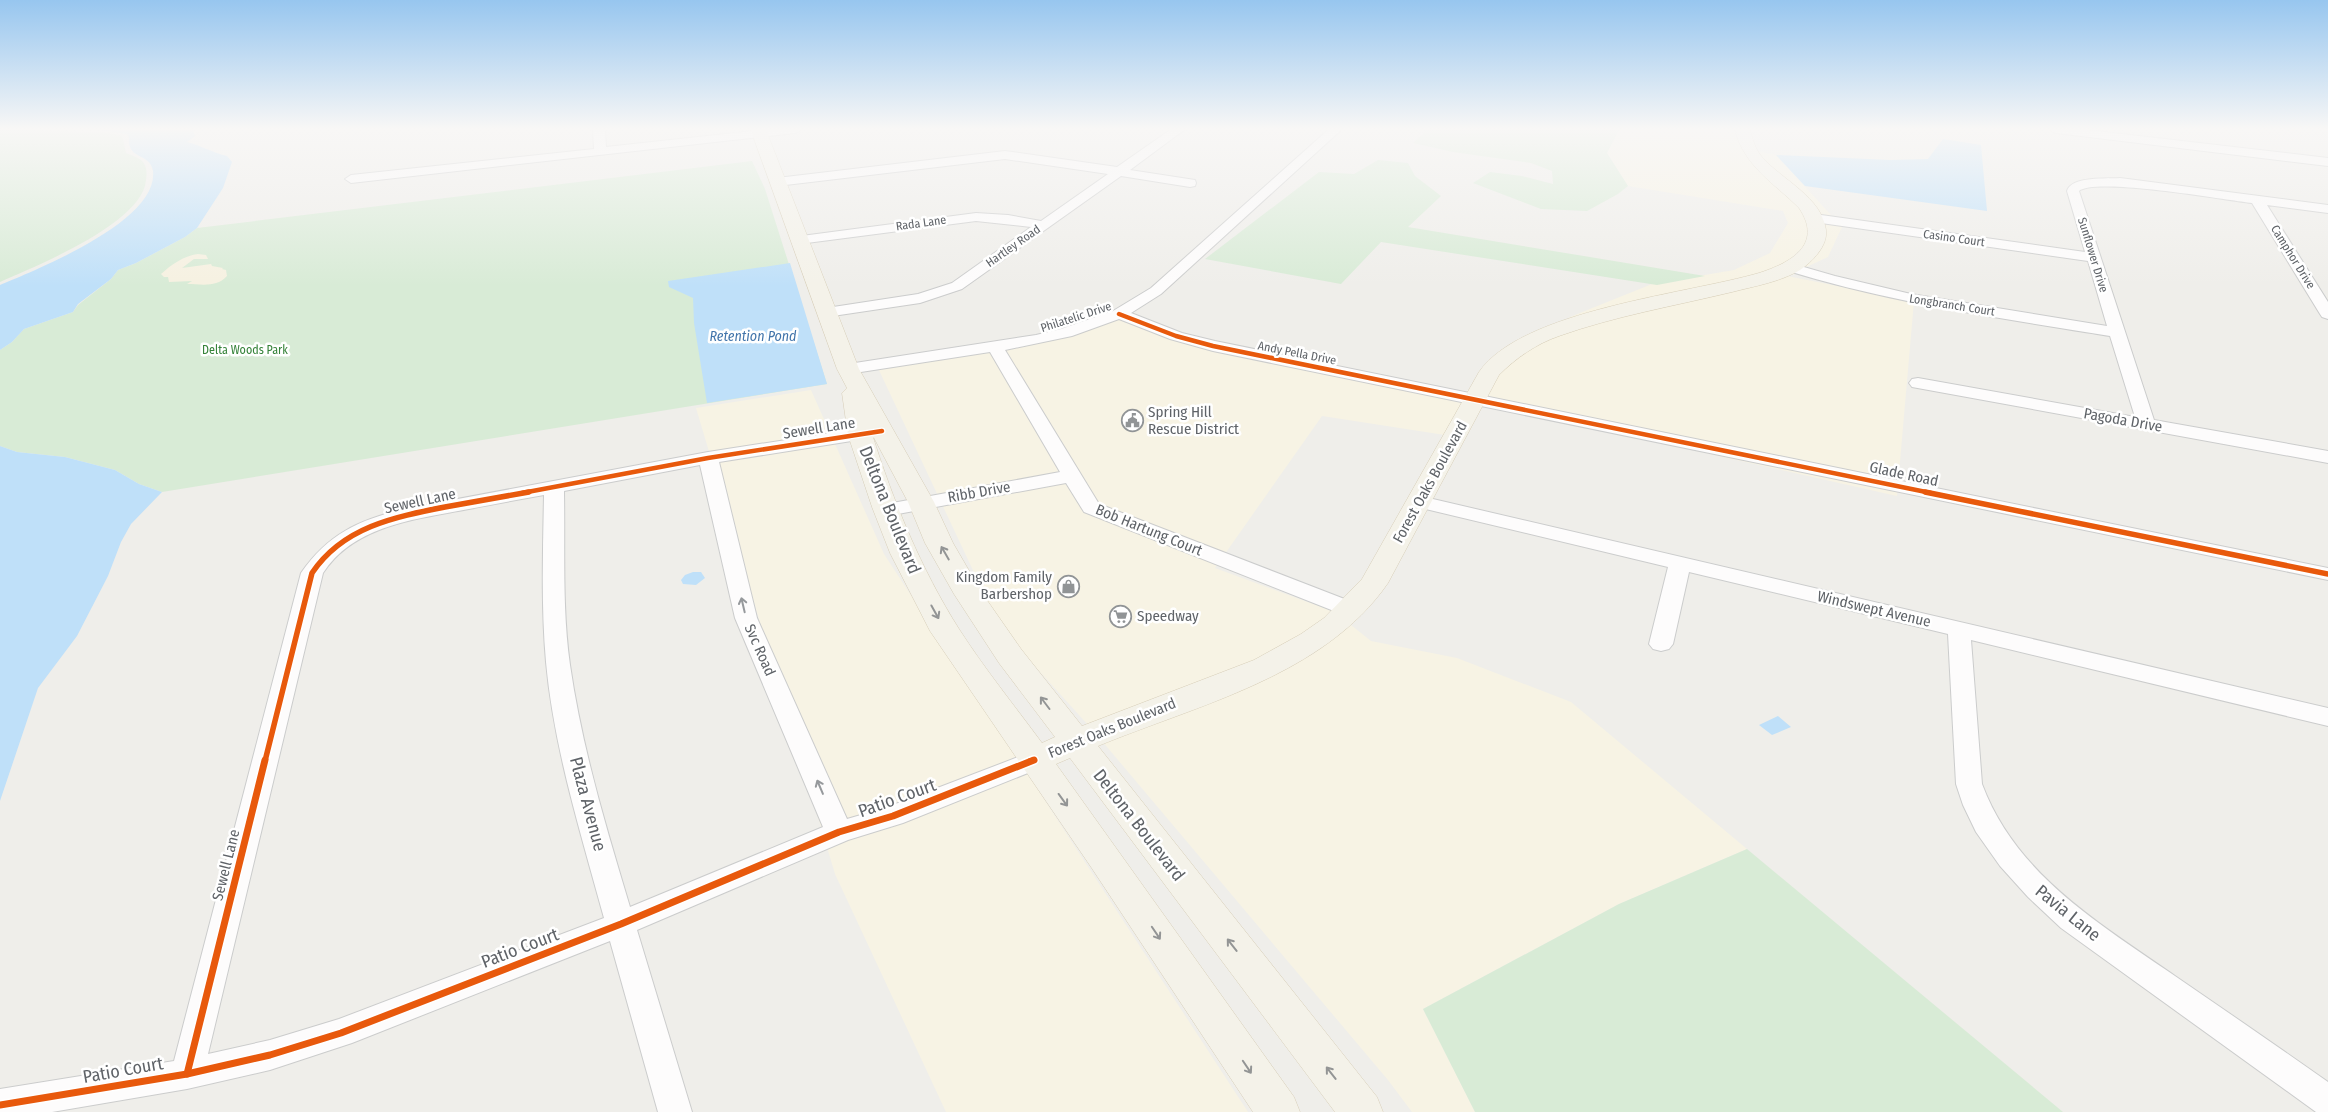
<svg xmlns="http://www.w3.org/2000/svg" width="2328" height="1112" viewBox="0 0 2328 1112" font-family="'Fira Sans Condensed',sans-serif">
<rect width="100%" height="100%" fill="#efeeea"/>
<g fill="#f7f3e4">
<path d="M 1619,130 L 1736,130 L 1741,147 L 1747,157 L 1758,170 L 1800,207 L 1809,227 L 1805,245 L 1786,263 L 1767,272 L 1562,323 L 1570,317 L 1652,284 L 1734,270 L 1770,253 L 1788,223 L 1783,211 L 1628,186 L 1607,153 Z"/>
<path d="M 1756,151 L 1776,155 L 1842,227 L 1828,257 L 1787,276 L 1914,301 L 1897,496 L 1483,403 L 1499,373 L 1524,351 L 1576,328 L 1762,283 L 1824,238 L 1784,182 Z"/>
<path d="M 1135,313 L 1155,330 L 1460,396 L 1471,388 L 1445,435 L 1322,416 L 1215,568 L 1335,612 L 1261,661 L 1089,726 L 1010,639 L 994,615 L 878,368 L 1037,336 Z"/>
<path d="M 811,390 L 884,554 L 1248,1112 L 946,1112 L 835,874 L 696,408 Z"/>
<path d="M 1351,625 L 1371,641 L 1457,658 L 1571,702 L 1747,849 L 1619,904 L 1423,1009 L 1475,1112 L 1412,1112 L 1388,1080 L 1102,741 L 1277,673 L 1313,654 Z"/>
</g>
<g fill="#d8ebd6">
<path d="M 0,130 L 98,132 L 122,135 L 126,153 C 131,155 140,158 143,162 C 147,167 147,174 146,180 C 143,223 36,266 0,282 Z"/>
<path d="M 1427,130 L 1619,130 L 1607,153 L 1628,186 L 1618,194 L 1587,211 L 1541,209 L 1473,183 L 1490,172 L 1522,176 L 1553,184 L 1552,171 L 1531,163 L 1453,152 L 1413,143 Z"/>
<path d="M 1378,160 L 1408,163 L 1415,176 L 1441,196 L 1408,227 L 1705,276 L 1657,285 L 1381,242 L 1341,284 L 1205,259 L 1319,172 L 1354,174 Z"/>
<path d="M 752,161 L 765,189 L 827,384 L 162,492 L 139,484 L 115,470 L 65,457 L 17,452 L 0,446 L 0,350 L 12,342 L 24,329 L 73,312 L 78,305 L 111,279 L 118,270 L 136,263 L 185,237 L 197,228 Z"/>
<path d="M 1747,849 L 2063,1112 L 1475,1112 L 1423,1009 L 1619,904 Z"/>
</g>
<path fill="#f6f1e1" d="M 198,254 L 206,255 L 208,259 L 194,259 L 182,268 L 211,264 L 212,266 L 223,268 L 222,269 L 226,270 L 227,276 C 216,288 201,284 187,284 L 192,281 L 169,282 L 168,277 L 164,277 L 161,274 C 171,265 183,256 198,254 Z"/>
<g fill="#bfe0f9">
<path d="M 64,130 L 193,130 L 195,136 L 187,142 C 202,146 211,152 227,156 L 232,162 L 223,188 L 197,228 L 185,237 L 136,263 L 118,270 L 111,279 L 78,304 L 73,312 L 24,329 L 12,342 L 0,350 L 0,285 C 38,269 159,221 153,171 C 150,152 127,161 129,137 L 127,134 L 101,130 Z"/>
<path d="M 1943,139 L 1981,145 L 1987,211 L 1805,186 L 1776,155 L 1890,160 L 1928,159 Z"/>
<path d="M 790,263 L 827,384 L 707,403 L 694,323 L 693,298 L 669,287 L 668,281 Z"/>
<path d="M 0,446 L 17,452 L 65,457 L 115,470 L 139,484 L 162,492 L 131,524 L 121,542 L 108,576 L 77,636 L 38,688 L 0,801 Z"/>
<path d="M 693,572 L 701,572 L 705,578 L 696,585 L 683,584 L 681,580 L 685,575 Z"/>
<path d="M 1778,716 L 1791,727 L 1772,735 L 1759,725 Z"/>
</g>
<g fill="none" stroke-linecap="round" stroke-linejoin="round">
<defs>
<g id="minor">
<path d="M 593,130 L 605,130 L 606,147 L 762,130 L 801,130 L 795,133 L 351,183 L 345,179 L 351,175 L 594,149 Z"/>
<path d="M 1170,130 L 1184,130 L 1130,170 L 1195,180 L 1196,183 L 1195,186 L 1190,187 L 1121,176 L 962,289 L 920,303 L 826,317 L 820,315 L 818,312 L 820,309 L 918,294 L 952,283 L 1031,227 L 976,221 L 799,244 L 794,243 L 792,240 L 794,237 L 976,213 L 1008,215 L 1041,221 L 1108,174 L 1005,159 L 777,186 L 771,182 L 777,178 L 1005,151 L 1117,167 Z"/>
<path d="M 1328,130 L 1341,130 L 1161,294 L 1131,313 L 1182,333 L 1215,341 L 2328,568 L 2328,580 L 1213,351 L 1170,339 L 1119,319 L 1072,336 L 1005,350 L 1099,504 L 1360,605 L 1363,610 L 1360,615 L 1352,617 L 1344,615 L 1084,512 L 1066,483 L 887,516 L 880,514 L 877,510 L 880,506 L 887,504 L 1060,472 L 990,352 L 848,374 L 842,373 L 839,369 L 842,365 L 1036,335 L 1061,329 L 1113,311 L 1151,288 Z"/>
<path d="M 2050,130 L 2087,130 L 2328,158 L 2328,166 L 2056,133 Z"/>
<path d="M 2120,178 L 2328,205 L 2328,213 L 2267,205 L 2328,302 L 2328,319 L 2322,317 L 2320,314 L 2252,203 C 2225,200 2095,177 2079,191 L 2154,420 L 2328,451 L 2328,463 L 1912,387 L 1909,383 L 1912,379 L 1918,378 L 2135,417 L 2110,336 C 2000,318 1891,303 1785,270 L 1783,267 L 1790,263 L 1835,276 L 1911,294 L 2107,326 L 2088,261 L 1814,222 L 1807,218 L 1814,214 L 2085,252 L 2067,191 C 2071,176 2107,179 2120,178 Z"/>
<path d="M 876,426 L 883,428 L 885,432 L 883,436 L 719,462 L 757,618 L 847,819 L 885,808 L 1034,751 L 1043,753 L 1047,760 L 1043,767 L 903,823 L 848,840 L 637,930 L 692,1112 L 658,1112 L 610,941 L 352,1043 L 270,1070 L 187,1089 L 52,1112 L 0,1112 L 0,1089 L 174,1061 L 301,573 C 328,534 359,520 404,509 L 708,452 ZM 700,465 L 735,618 L 823,827 L 630,907 C 606,827 582,748 570,665 C 562,608 565,549 564,491 ZM 544,495 C 543,550 541,606 546,662 C 554,749 581,834 604,918 L 339,1019 L 270,1040 L 208,1054 L 323,573 C 352,528 409,520 458,511 C 486,506 515,500 544,495 Z"/>
<path d="M 1420,496 L 2328,708 L 2328,726 L 1971,640 L 1982,784 C 2016,875 2099,923 2175,976 C 2226,1011 2277,1046 2328,1082 L 2328,1112 L 2316,1112 L 2061,928 L 2028,897 L 2000,866 L 1976,832 L 1963,805 L 1956,784 L 1948,634 L 1689,572 L 1673,644 L 1669,649 L 1661,651 L 1653,649 L 1649,644 L 1668,567 L 1413,506 L 1410,502 L 1413,498 Z"/>
</g>
<path id="major" d="M 751,130 L 766,130 L 859,369 L 934,502 L 953,543 L 982,593 L 1021,649 L 1082,726 L 1254,660 L 1301,634 L 1324,618 L 1362,579 L 1479,372 C 1522,310 1687,294 1759,273 C 1790,263 1824,245 1799,208 C 1774,183 1744,166 1735,130 L 1750,130 C 1753,140 1755,149 1762,157 C 1782,180 1822,197 1826,230 C 1828,246 1812,262 1800,270 C 1780,282 1755,286 1732,292 C 1674,306 1615,316 1559,336 C 1536,344 1516,358 1499,375 L 1388,583 C 1324,676 1197,705 1098,746 L 1377,1097 L 1383,1112 L 1335,1112 L 1070,758 L 1056,764 L 1294,1097 L 1300,1112 L 1253,1112 L 1091,867 L 930,631 L 890,553 L 872,507 L 848,435 L 842,393 L 847,388 L 837,369 ZM 872,434 L 908,502 L 925,543 L 954,594 L 999,663 L 1055,737 L 1042,743 C 1014,705 984,668 959,629 C 921,569 893,501 872,434 Z"/>
</defs>
<use href="#minor" stroke="#cbcccc" stroke-width="2"/>
<use href="#major" stroke="#d7ceb8" stroke-width="1"/>
<use href="#minor" fill="#fdfcfc" fill-rule="evenodd"/>
<use href="#major" fill="#f4f2e9" fill-rule="evenodd"/>
<defs>
<g id="cycleway-far2">
<path d="M 1119,314 L 1176,336 L 1213,346 L 1931,493"/>
<path d="M 522,493 L 708,458 L 882,431"/>
</g>
<g id="cycleway-far1">
<path d="M 1925,492 L 2328,574"/>
<path d="M 265,761 L 312,573 C 343,527 394,517 445,507 C 473,502 501,497 529,492"/>
<path d="M 1030,761 L 1034,760"/>
</g>
<g id="cycleway">
<path d="M 187,1074 L 265,760"/>
<path d="M 0,1105 L 187,1074 L 270,1055 L 341,1033 L 621,924 L 839,832 L 893,816 L 1034,760"/>
</g>
</defs>
<use href="#cycleway-far2" stroke="#fff" stroke-width="7"/>
<use href="#cycleway-far1" stroke="#fff" stroke-width="9"/>
<use href="#cycleway" stroke="#fff" stroke-width="10"/>
<use href="#cycleway-far2" stroke="#e8590c" stroke-width="4.5"/>
<use href="#cycleway-far1" stroke="#e8590c" stroke-width="5.5"/>
<use href="#cycleway" stroke="#e8590c" stroke-width="7"/>
</g>
<defs><path id="oneway-shaft" d="M-6 0H5M1.5-3L5.5 0L1.5 3" fill="none" stroke-width="1.6" stroke-linecap="round" stroke-linejoin="round" transform="scale(1.25)"/></defs>
<g stroke="#939595">
<use href="#oneway-shaft" transform="translate(945 553) rotate(-120)"/>
<use href="#oneway-shaft" transform="translate(935 612) rotate(61)"/>
<use href="#oneway-shaft" transform="translate(1045 703) rotate(-127)"/>
<use href="#oneway-shaft" transform="translate(1063 800) rotate(54)"/>
<use href="#oneway-shaft" transform="translate(1156 933) rotate(56)"/>
<use href="#oneway-shaft" transform="translate(1232 945) rotate(-128)"/>
<use href="#oneway-shaft" transform="translate(1247 1067) rotate(56)"/>
<use href="#oneway-shaft" transform="translate(1331 1073) rotate(-128)"/>
</g>
<g stroke="#96999c">
<use href="#oneway-shaft" transform="translate(743 605) rotate(-103)"/>
<use href="#oneway-shaft" transform="translate(820 787) rotate(-113)"/>
</g>
<linearGradient id="sky" x2="0" y2="1"><stop stop-color="#97c6ef"/><stop offset="0.45" stop-color="#f8f7f6"/><stop offset="1" stop-color="#f8f7f6" stop-opacity="0"/></linearGradient>
<rect width="2328" height="286" fill="url(#sky)"/>
<defs>
<symbol id="civic-ring" viewBox="-11 -11 22 22"><circle r="9.5" fill="#fff" stroke="#919496" stroke-width="1.5"/><path d="M-.6-6.5H3V-4.5H.6V-3L4-1V1h2V6H-6V1h2V-1L-.6-3ZM-1.2 2.5V6h2.4V2.5Z" fill="#919496"/></symbol>
<symbol id="shop-ring" viewBox="-11 -11 22 22"><circle r="9.5" fill="#fff" stroke="#919496" stroke-width="1.5"/><path d="M-5-2.5h2.3a2.7 3.5 0 0 1 5.4 0H5L5.5 6h-11ZM-1.5-2.5h3a1.5 2.3 0 0 0-3 0Z" fill="#919496"/></symbol>
<symbol id="supermarket-ring" viewBox="-11 -11 22 22"><circle r="9.5" fill="#fff" stroke="#919496" stroke-width="1.5"/><path d="M-6-5.5h2.5l.6 2H6L4.5 2H-2.5L-4.4-4H-6ZM-1.5 3.2a1.3 1.3 0 1 0 .1 0ZM3 3.2a1.3 1.3 0 1 0 .1 0Z" fill="#919496"/></symbol>
</defs>
<g fill-rule="evenodd">
<use href="#civic-ring" x="1120" y="408" width="25" height="25"/>
<use href="#shop-ring" x="1056" y="574" width="25" height="25"/>
<use href="#supermarket-ring" x="1108" y="604" width="25" height="25"/>
</g>
<g text-anchor="middle" dominant-baseline="central" stroke-width="5" stroke-linejoin="round" paint-order="stroke">
<g font-size="12" fill="#5f6368" stroke="#fff">
<text transform="translate(921 223) rotate(-8)">Rada Lane</text>
<text transform="translate(1954 238) rotate(8)">Casino Court</text>
<text transform="translate(1013 246) rotate(-35)">Hartley Road</text>
<text transform="translate(2093 255) rotate(73)">Sunflower Drive</text>
<text transform="translate(2293 257) rotate(58)">Camphor Drive</text>
<text transform="translate(1952 305) rotate(9)">Longbranch Court</text>
<text transform="translate(1076 317) rotate(-18)">Philatelic Drive</text>
<text transform="translate(1297 353) rotate(11)">Andy Pella Drive</text>
</g>
<g font-size="12" fill="#348238" stroke="#fff">
<text x="245" y="350">Delta Woods Park</text>
</g>
<g font-size="14" font-style="italic" fill="#4174aa" stroke="#fff">
<text x="753" y="336">Retention Pond</text>
</g>
<g font-size="15" fill="#5f6368" stroke="#fff" text-anchor="start">
<text x="1148" y="412">Spring Hill<tspan x="1148" dy="17">Rescue District</tspan></text>
<text x="1052" y="577" text-anchor="end">Kingdom Family<tspan x="1052" dy="17">Barbershop</tspan></text>
<text x="1137" y="616">Speedway</text>
</g>
<g font-size="15" fill="#5f6368" stroke="#fff">
<text transform="translate(2123 420) rotate(10)">Pagoda Drive</text>
<text transform="translate(819 428) rotate(-9)">Sewell Lane</text>
<text transform="translate(1904 474) rotate(12)">Glade Road</text>
<text transform="translate(1430 482) rotate(-61)">Forest Oaks Boulevard</text>
<text transform="translate(979 492) rotate(-10)">Ribb Drive</text>
<text transform="translate(420 501) rotate(-12)">Sewell Lane</text>
<text transform="translate(1149 530) rotate(22)">Bob Hartung Court</text>
<text transform="translate(1874 609) rotate(13)">Windswept Avenue</text>
<text transform="translate(760 650) rotate(66)">Svc Road</text>
<text transform="translate(1112 728) rotate(-22)">Forest Oaks Boulevard</text>
<text transform="translate(226 865) rotate(-76)">Sewell Lane</text>
</g>
<g font-size="18" fill="#5f6368" stroke="#fff">
<text transform="translate(890 510) rotate(68)">Deltona Boulevard</text>
<text transform="translate(897 798) rotate(-20)">Patio Court</text>
<text transform="translate(588 804) rotate(75)">Plaza Avenue</text>
<text transform="translate(1139 825) rotate(52)">Deltona Boulevard</text>
<text transform="translate(2068 913) rotate(39)">Pavia Lane</text>
<text transform="translate(520 948) rotate(-21)">Patio Court</text>
<text transform="translate(123 1070) rotate(-10)">Patio Court</text>
</g>
</g>
</svg>
